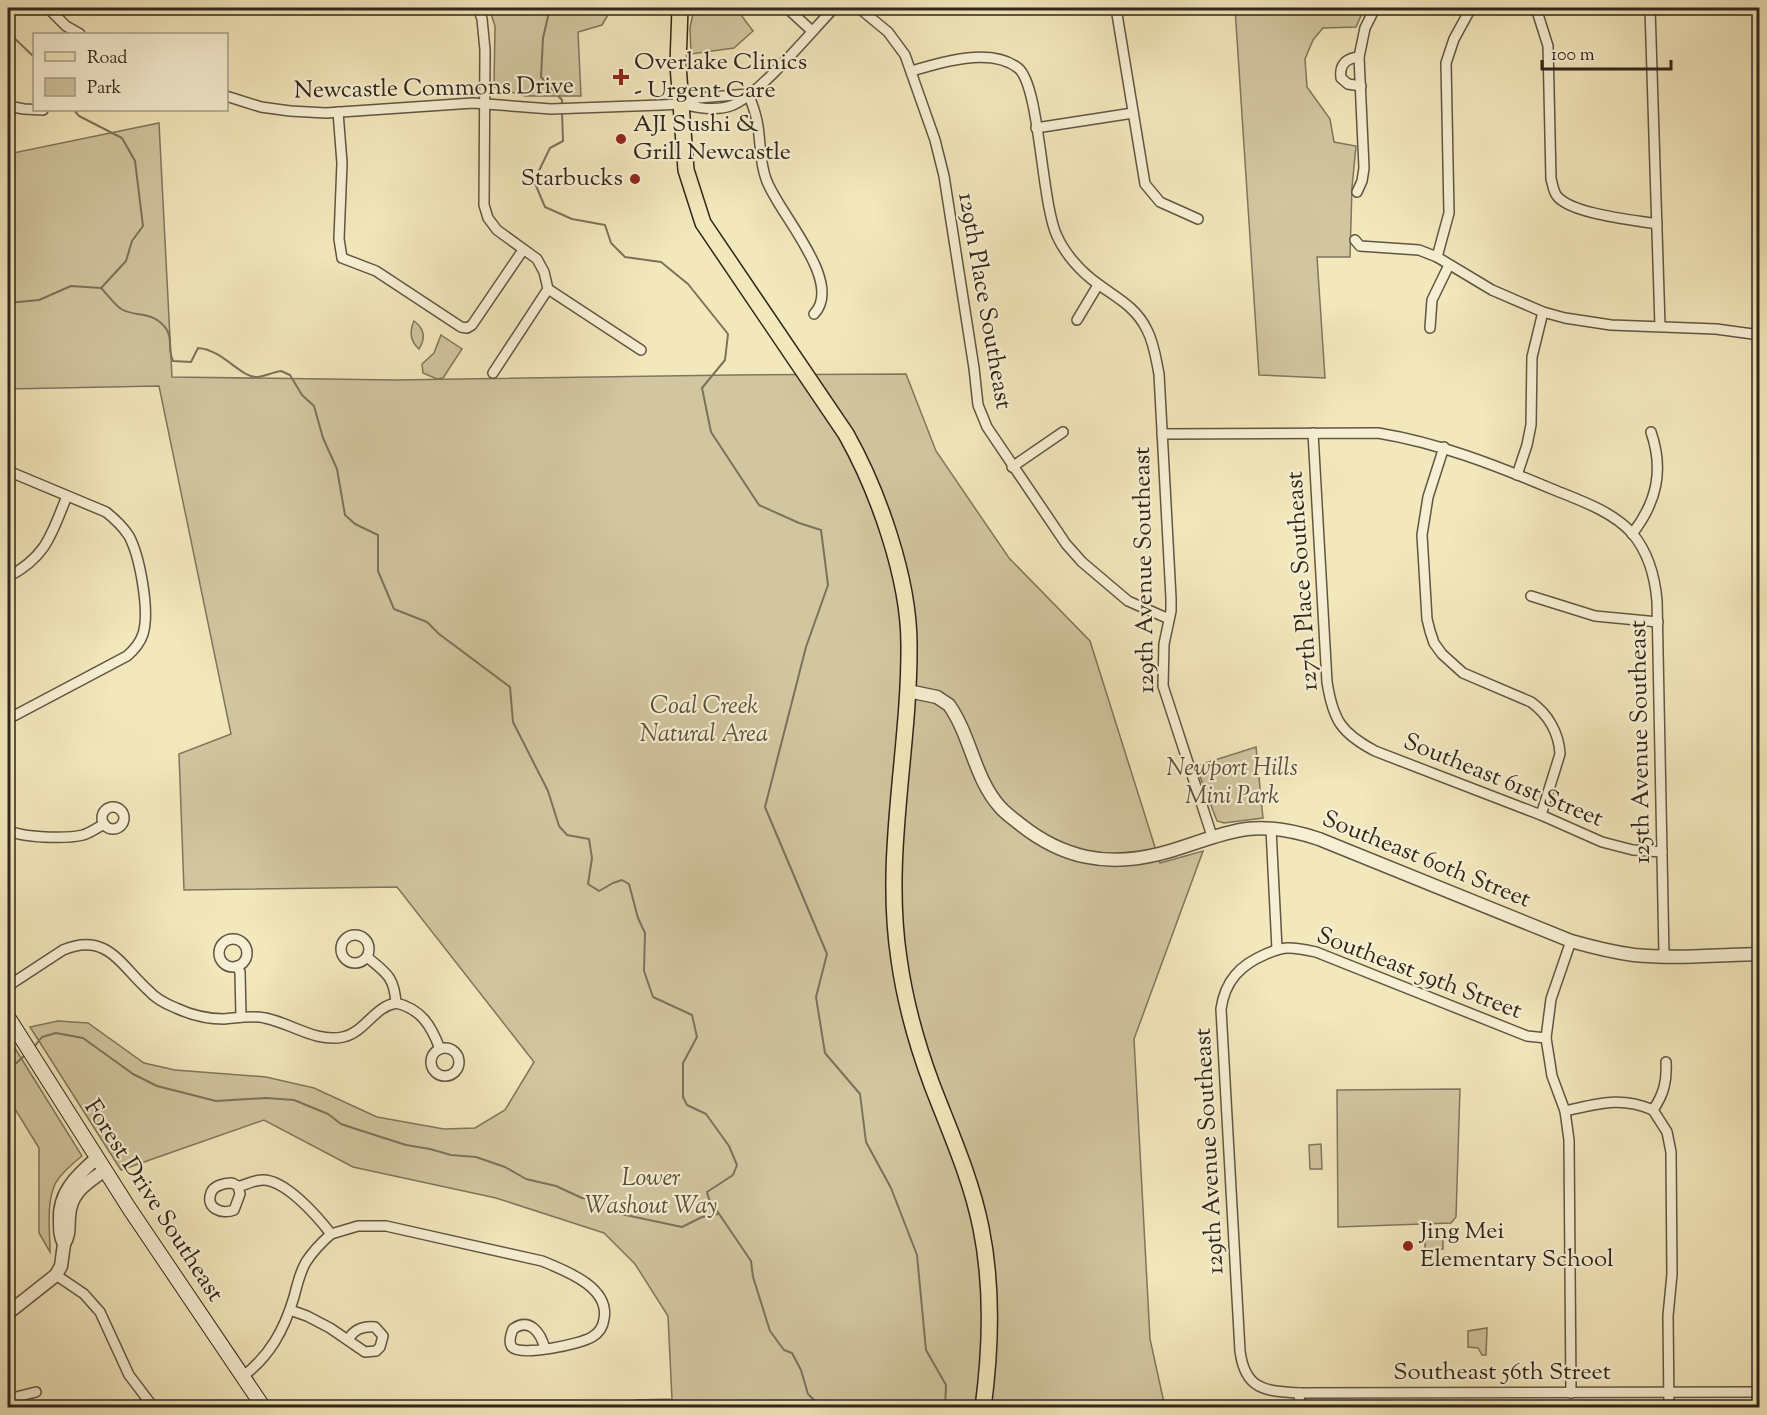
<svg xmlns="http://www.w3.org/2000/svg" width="1767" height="1415" viewBox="0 0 1767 1415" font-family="'Sorts Mill Goudy',serif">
<rect width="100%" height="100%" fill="#f3e7bc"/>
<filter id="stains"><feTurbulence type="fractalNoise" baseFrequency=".00333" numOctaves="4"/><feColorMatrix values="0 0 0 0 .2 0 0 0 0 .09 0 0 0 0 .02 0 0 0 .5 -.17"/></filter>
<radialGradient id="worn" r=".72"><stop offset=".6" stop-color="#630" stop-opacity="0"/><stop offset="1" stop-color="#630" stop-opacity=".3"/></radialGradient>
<g fill="#d2c6a0" stroke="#80765c" stroke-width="1.5">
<path d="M 489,8 L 612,8 L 602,25 L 578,32 L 581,96 L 525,96 L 494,87 L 495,26 Z"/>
<path d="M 694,8 L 739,8 L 741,15 L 753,31 L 734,48 L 691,54 L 690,28 Z"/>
<path d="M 1235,8 L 1364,9 L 1356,27 L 1323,28 L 1313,40 L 1305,59 L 1307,87 L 1330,119 L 1334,142 L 1356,146 L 1352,187 L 1350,257 L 1317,257 L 1325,378 L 1259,375 Z"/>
<path d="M 159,123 L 172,377 L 396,380 L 732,375 L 906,374 L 936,451 L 1009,558 L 1090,641 L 1160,863 L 1203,851 L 1134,1039 L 1150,1339 L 1165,1407 L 636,1407 L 635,1400 L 672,1399 L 668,1316 L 635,1264 L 604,1233 L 496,1198 L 353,1167 L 264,1120 L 121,1170 L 30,1027 L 58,1021 L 88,1023 L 144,1063 L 175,1070 L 266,1077 L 314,1088 L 377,1117 L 444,1129 L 475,1128 L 505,1110 L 534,1062 L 397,887 L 184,890 L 179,754 L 231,734 L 159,386 L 8,389 L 8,154 Z"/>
<path d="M 414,321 C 425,329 426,338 419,349 C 410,341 409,332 414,321 Z"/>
<path d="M 441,335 L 462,349 L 443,378 L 437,379 L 423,373 L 422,364 L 434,353 Z"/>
<path d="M 1256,747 L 1263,818 L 1224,823 L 1217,821 L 1196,766 Z"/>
<path d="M 8,1037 L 82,1156 C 72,1164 61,1173 55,1184 C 46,1204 50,1231 50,1252 L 39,1233 L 39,1148 L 12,1104 L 8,1105 Z"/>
<path d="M 1460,1089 L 1456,1217 L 1451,1223 L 1338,1227 L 1337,1090 Z"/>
<path d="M 1321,1144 L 1322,1169 L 1310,1169 L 1309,1145 Z"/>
<path d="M 1443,1236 L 1443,1249 L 1425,1249 L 1425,1237 Z"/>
<path d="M 1487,1328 L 1486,1355 L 1482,1355 L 1478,1348 L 1468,1347 L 1468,1331 Z"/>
</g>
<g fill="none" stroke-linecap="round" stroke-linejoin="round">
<g stroke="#7c725a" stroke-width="2">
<path d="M 550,8 L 543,38 L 541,77 L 562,100 L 562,106"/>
<path d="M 8,32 L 34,57"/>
<path d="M 74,110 L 79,116 L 122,138 L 135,161 L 143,226 L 132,241 L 126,261 L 102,287"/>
<path d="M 562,112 L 563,141 L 550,148 L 534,181 L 545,207 L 572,219 L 605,225 L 611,243 L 625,257 L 661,262 L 688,284 L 728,334 L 725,360 L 702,388 L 711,432 L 759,505 L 799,523 L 821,530 L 828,585 L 806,647 L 765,807 L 827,954 L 816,997 L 825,1053 L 860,1094 L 866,1142 L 891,1188 L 917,1255 L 926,1350 L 946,1385 L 945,1408"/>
<path d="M 8,303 L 39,300 L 71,286 L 101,288 C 107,294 114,304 121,309 C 137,318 154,310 167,330 C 173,341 167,348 173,361 L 191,362 L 198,348 C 224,350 240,378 258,377 C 265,376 274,372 281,371 L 290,375 L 302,395 L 314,406 L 323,438 L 337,469 L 345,515 L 355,524 L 378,535 L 378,571 L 394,609 L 427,622 L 439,634 L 510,687 L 513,722 L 548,791 L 559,826 L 567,835 L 589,839 L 592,858 L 588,884 L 599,891 L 613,883 L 622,880 L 629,884 L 638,918 L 645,933 L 644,971 L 653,997 L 692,1015 L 697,1037 L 683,1063 L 683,1097 L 687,1105 L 706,1114 L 729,1146 L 737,1165 L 733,1175 L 707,1192 L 709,1199 L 751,1261 L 753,1277 L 770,1331 L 784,1350 L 792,1353 L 801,1370 L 808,1394 L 822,1408"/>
<path d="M 34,1047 L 42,1037 L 56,1033 L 83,1038 L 133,1074 L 157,1086 L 216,1101 L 266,1098 L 294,1100 L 328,1114 L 341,1124 L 356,1129 L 406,1145 L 430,1149 L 451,1155 L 476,1157 L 505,1167 L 526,1179 L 556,1186 L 582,1198 L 601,1200 L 616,1213 L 682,1227 L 702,1217 L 718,1214"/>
<path d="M 8,1071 L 25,1055"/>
</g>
<defs>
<g id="minor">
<path d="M 48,8 L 66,26 L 80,34"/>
<path d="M 478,8 L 482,19 L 485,50 L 484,205 L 488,218 L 497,230 L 537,259 L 544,272 L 548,289 L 493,373"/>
<path d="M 787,8 L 812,31"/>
<path d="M 859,8 L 888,32 L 905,55 L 935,140 L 944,176 L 974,368 L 978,405 L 987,427 L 1066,544 L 1082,562 L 1128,601 L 1169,619"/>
<path d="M 1116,8 L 1145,184 L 1160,202 L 1198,219"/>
<path d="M 1536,8 L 1548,46 L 1551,179 C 1553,185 1553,191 1557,196 C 1571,214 1634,220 1657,224"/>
<path d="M 1650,8 L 1660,326"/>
<path d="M 1359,57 C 1347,58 1339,64 1341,78 L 1348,84 L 1361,86"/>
<path d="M 912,71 C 941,62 991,47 1018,68 C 1040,85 1041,202 1057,236 C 1065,254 1081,272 1098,284 C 1117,298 1136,307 1147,330 C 1154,343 1156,359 1159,374 L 1171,598 L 1171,611 L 1164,644 L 1163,686 L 1212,836"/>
<path d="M 748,94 C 752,103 755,111 757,121 C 761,140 759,160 766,179 C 777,212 845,282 814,314"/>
<path d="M 226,96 L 261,107 L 290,111 L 326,113 L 473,103 L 551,109 L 661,105 L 680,104 L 698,98 L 748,94"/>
<path d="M 682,104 C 697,108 718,111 733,105 C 760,94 812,31 834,8"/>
<path d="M 8,106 L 24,109 L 43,110"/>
<path d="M 338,112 L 342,163 L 339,239 L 342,258 L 376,271 L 461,327 L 467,328 L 472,325 L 523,250"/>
<path d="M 1036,128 L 1133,113"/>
<path d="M 1357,192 L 1362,181 L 1364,168 L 1359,57 L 1365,28 L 1375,8"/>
<path d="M 1355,240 L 1360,246 L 1419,250 L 1437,257 L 1492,290 L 1543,312 L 1565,318 L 1611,325 L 1716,329 L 1760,335"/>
<path d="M 1437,257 L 1449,213 L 1446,63 L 1454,39 L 1471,8"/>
<path d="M 548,289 L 641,350"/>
<path d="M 1077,320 L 1098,285"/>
<path d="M 1430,328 L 1432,300 L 1449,265"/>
<path d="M 1313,433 L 1327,682 C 1333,720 1341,733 1375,751 L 1541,815 L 1602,842 L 1633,850 L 1662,852"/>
<path d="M 1162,434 L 1378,433 C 1439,443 1495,465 1552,489 C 1579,500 1612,511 1632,533 C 1648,552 1655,577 1657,601 L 1664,956"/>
<path d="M 1444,447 L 1428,497 L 1422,535 L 1427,619 L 1430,631 L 1434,643 L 1442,654 L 1463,673 L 1531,702 C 1548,714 1559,733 1560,754 L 1541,815"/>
<path d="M 1012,467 L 1063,432"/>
<path d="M 8,471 L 106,512 C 115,519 123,527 129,536 C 140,557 150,611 143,634 C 140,643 134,650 127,656 L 8,719"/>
<path d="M 1517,475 L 1527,445 L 1531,425 L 1532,357 L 1543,312"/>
<path d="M 1632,534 C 1657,502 1664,470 1651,432"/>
<path d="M 8,577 C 47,556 51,535 67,496"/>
<path d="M 1531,596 L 1595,616 L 1658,622"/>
<circle cx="113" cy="818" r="11"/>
<path d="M 1271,829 L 1277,949"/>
<path d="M 8,830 C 22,838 66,839 83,835 C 90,833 97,828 104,824"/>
<circle cx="355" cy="949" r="14"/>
<circle cx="233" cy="953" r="14"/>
<path d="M 1571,941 L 1551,999 L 1546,1038 L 1552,1076 L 1565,1111 L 1569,1140 L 1571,1393"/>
<path d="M 367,957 C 386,973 394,976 396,1003 C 421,1009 431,1025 440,1049"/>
<path d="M 237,966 L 240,972 L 241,1017"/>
<path d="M 8,986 L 63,950 C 107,931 121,966 149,991 C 156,999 166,1004 176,1008 C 191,1015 207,1019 224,1019 C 237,1018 252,1015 265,1018 C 291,1023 316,1043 343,1037 C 365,1032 374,1007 396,1003"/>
<path d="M 1546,1038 L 1527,1036 L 1316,952 C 1307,950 1297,948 1288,948 C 1280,948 1273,951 1266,954 C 1240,965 1225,981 1221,1009 L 1240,1351 C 1245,1390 1265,1391 1299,1393 L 1760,1392"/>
<circle cx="445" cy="1062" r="14"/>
<path d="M 1666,1062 C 1667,1081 1664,1094 1653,1110 L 1667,1132 L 1671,1152 L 1672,1274 L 1668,1316 L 1669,1408"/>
<path d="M 1565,1111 C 1598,1104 1620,1096 1653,1110"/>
<path d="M 238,1186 L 240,1194 L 234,1210 C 222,1215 205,1208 211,1193 C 213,1186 224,1183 231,1183 C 237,1184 234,1186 240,1186 C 248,1184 254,1180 263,1180 C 286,1180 318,1217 331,1234 L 358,1226 L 386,1226 L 542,1261 C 566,1271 610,1287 604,1319 C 603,1327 599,1333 592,1337 C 581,1344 520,1357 512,1347 C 508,1342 511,1334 513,1329 C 530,1317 541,1333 545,1349"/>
<path d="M 56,1275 L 84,1294 L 100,1312 L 129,1375 L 154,1408"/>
<path d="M 290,1310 L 307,1316 L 330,1328 L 365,1352 L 376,1351 L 380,1347 L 383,1336 L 375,1327 C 363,1326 354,1329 348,1340"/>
<path d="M 242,1377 C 270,1356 284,1330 294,1297 C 297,1285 300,1272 306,1262 C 313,1251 322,1242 331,1234"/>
<path d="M 1299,1393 L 1300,1408"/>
<path d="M 8,1399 L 36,1392"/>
</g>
<g id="tertiary">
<path d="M 908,691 L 937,697 L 949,705 C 971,736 974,778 1000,807 C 1006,814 1014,819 1021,825 C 1063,858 1106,867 1159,854 C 1189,847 1216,833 1247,829 C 1272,826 1295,831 1319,839 L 1571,941 C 1592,947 1612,952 1634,955 C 1675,959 1718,955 1760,954"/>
<path d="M 97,1158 C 77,1175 58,1193 60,1221 C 60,1230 60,1236 64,1244 C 70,1234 68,1228 69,1217 C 70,1192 87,1183 105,1170"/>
<path d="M 8,1313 L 56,1275 L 61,1266 L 64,1244"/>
</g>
<path id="secondary" d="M 8,1017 L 129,1208 L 264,1408"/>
<path id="primary" d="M 680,8 L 678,65 L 686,170 L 703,223 L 846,434 C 878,491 909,578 909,644 C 910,749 883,854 899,959 C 905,1002 917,1045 932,1085 C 950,1132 971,1178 981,1228 C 993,1287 991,1348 983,1408"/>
</defs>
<use href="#minor" stroke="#605642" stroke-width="12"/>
<use href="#tertiary" stroke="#605642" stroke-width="15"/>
<use href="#secondary" stroke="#2f2619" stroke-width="16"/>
<use href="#primary" stroke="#2f2619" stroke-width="18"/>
<use href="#minor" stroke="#f7efd3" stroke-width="9"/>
<use href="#tertiary" stroke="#f7efd3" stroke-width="12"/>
<use href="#secondary" stroke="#f7efd3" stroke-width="14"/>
<use href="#primary" stroke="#f3e7bc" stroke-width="15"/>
</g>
<g fill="#8f2418" stroke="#f7efd3" stroke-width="2">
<path d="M618 68h6v6h6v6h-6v6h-6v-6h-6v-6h6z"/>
<circle cx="621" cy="139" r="6"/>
<circle cx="635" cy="179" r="6"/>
<circle cx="1408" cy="1246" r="6"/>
</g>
<g text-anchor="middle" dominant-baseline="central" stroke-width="4.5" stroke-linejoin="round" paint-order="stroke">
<g font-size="24" fill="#2f2619" stroke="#f7efd3" text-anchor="start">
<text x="634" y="63">Overlake Clinics<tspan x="634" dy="28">- Urgent Care</tspan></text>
<text x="633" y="125">AJI Sushi &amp;<tspan x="633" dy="28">Grill Newcastle</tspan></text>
<text x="623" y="179" text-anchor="end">Starbucks</text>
<text x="1420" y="1232">Jing Mei<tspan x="1420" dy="28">Elementary School</tspan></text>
</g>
<g font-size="24" fill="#2f2619" stroke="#f7efd3">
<text transform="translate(434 89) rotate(-1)">Newcastle Commons Drive</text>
<text transform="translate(984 301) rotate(80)">129th Place Southeast</text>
<text transform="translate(1145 570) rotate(-91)">129th Avenue Southeast</text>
<text transform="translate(1303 581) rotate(-94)">127th Place Southeast</text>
<text transform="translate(1641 742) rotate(-91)">125th Avenue Southeast</text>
<text transform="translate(1503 781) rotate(22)">Southeast 61st Street</text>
<text transform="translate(1426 860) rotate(22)">Southeast 60th Street</text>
<text transform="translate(1419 974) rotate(21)">Southeast 59th Street</text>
<text transform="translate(1210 1151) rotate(-93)">129th Avenue Southeast</text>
<text transform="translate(153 1201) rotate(57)">Forest Drive Southeast</text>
<text x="1502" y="1373">Southeast 56th Street</text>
</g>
<g font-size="24" font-style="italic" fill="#584e3b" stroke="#f7efd3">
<text x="704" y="707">Coal Creek<tspan x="704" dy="28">Natural Area</tspan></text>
<text x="1232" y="769">Newport Hills<tspan x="1232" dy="28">Mini Park</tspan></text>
<text x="651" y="1179">Lower<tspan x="651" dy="28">Washout Way</tspan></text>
</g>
</g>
<rect width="1767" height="1415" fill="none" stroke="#f3e7bc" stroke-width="30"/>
<rect x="9" y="9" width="1749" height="1397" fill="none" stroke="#2f2619" stroke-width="3"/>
<rect x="15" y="15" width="1737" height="1385" fill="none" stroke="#2f2619" stroke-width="1.5"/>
<rect x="33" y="33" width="195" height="78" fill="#f7efd3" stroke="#a79f89" stroke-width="1.5"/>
<rect x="45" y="52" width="30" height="9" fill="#f3e7bc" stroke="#a79f89" stroke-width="1.5"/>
<text x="87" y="63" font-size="18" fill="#2f2619">Road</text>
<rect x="45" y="78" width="30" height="18" fill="#d2c6a0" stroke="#a79f89" stroke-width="1.5"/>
<text x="87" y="93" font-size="18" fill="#2f2619">Park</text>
<path d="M1542 60v9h129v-9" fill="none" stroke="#2f2619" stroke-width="3"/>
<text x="1551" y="60" font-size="18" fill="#2f2619" stroke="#f7efd3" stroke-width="4.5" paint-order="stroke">100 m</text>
<rect width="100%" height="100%" filter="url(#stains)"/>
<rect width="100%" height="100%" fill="url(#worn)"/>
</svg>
